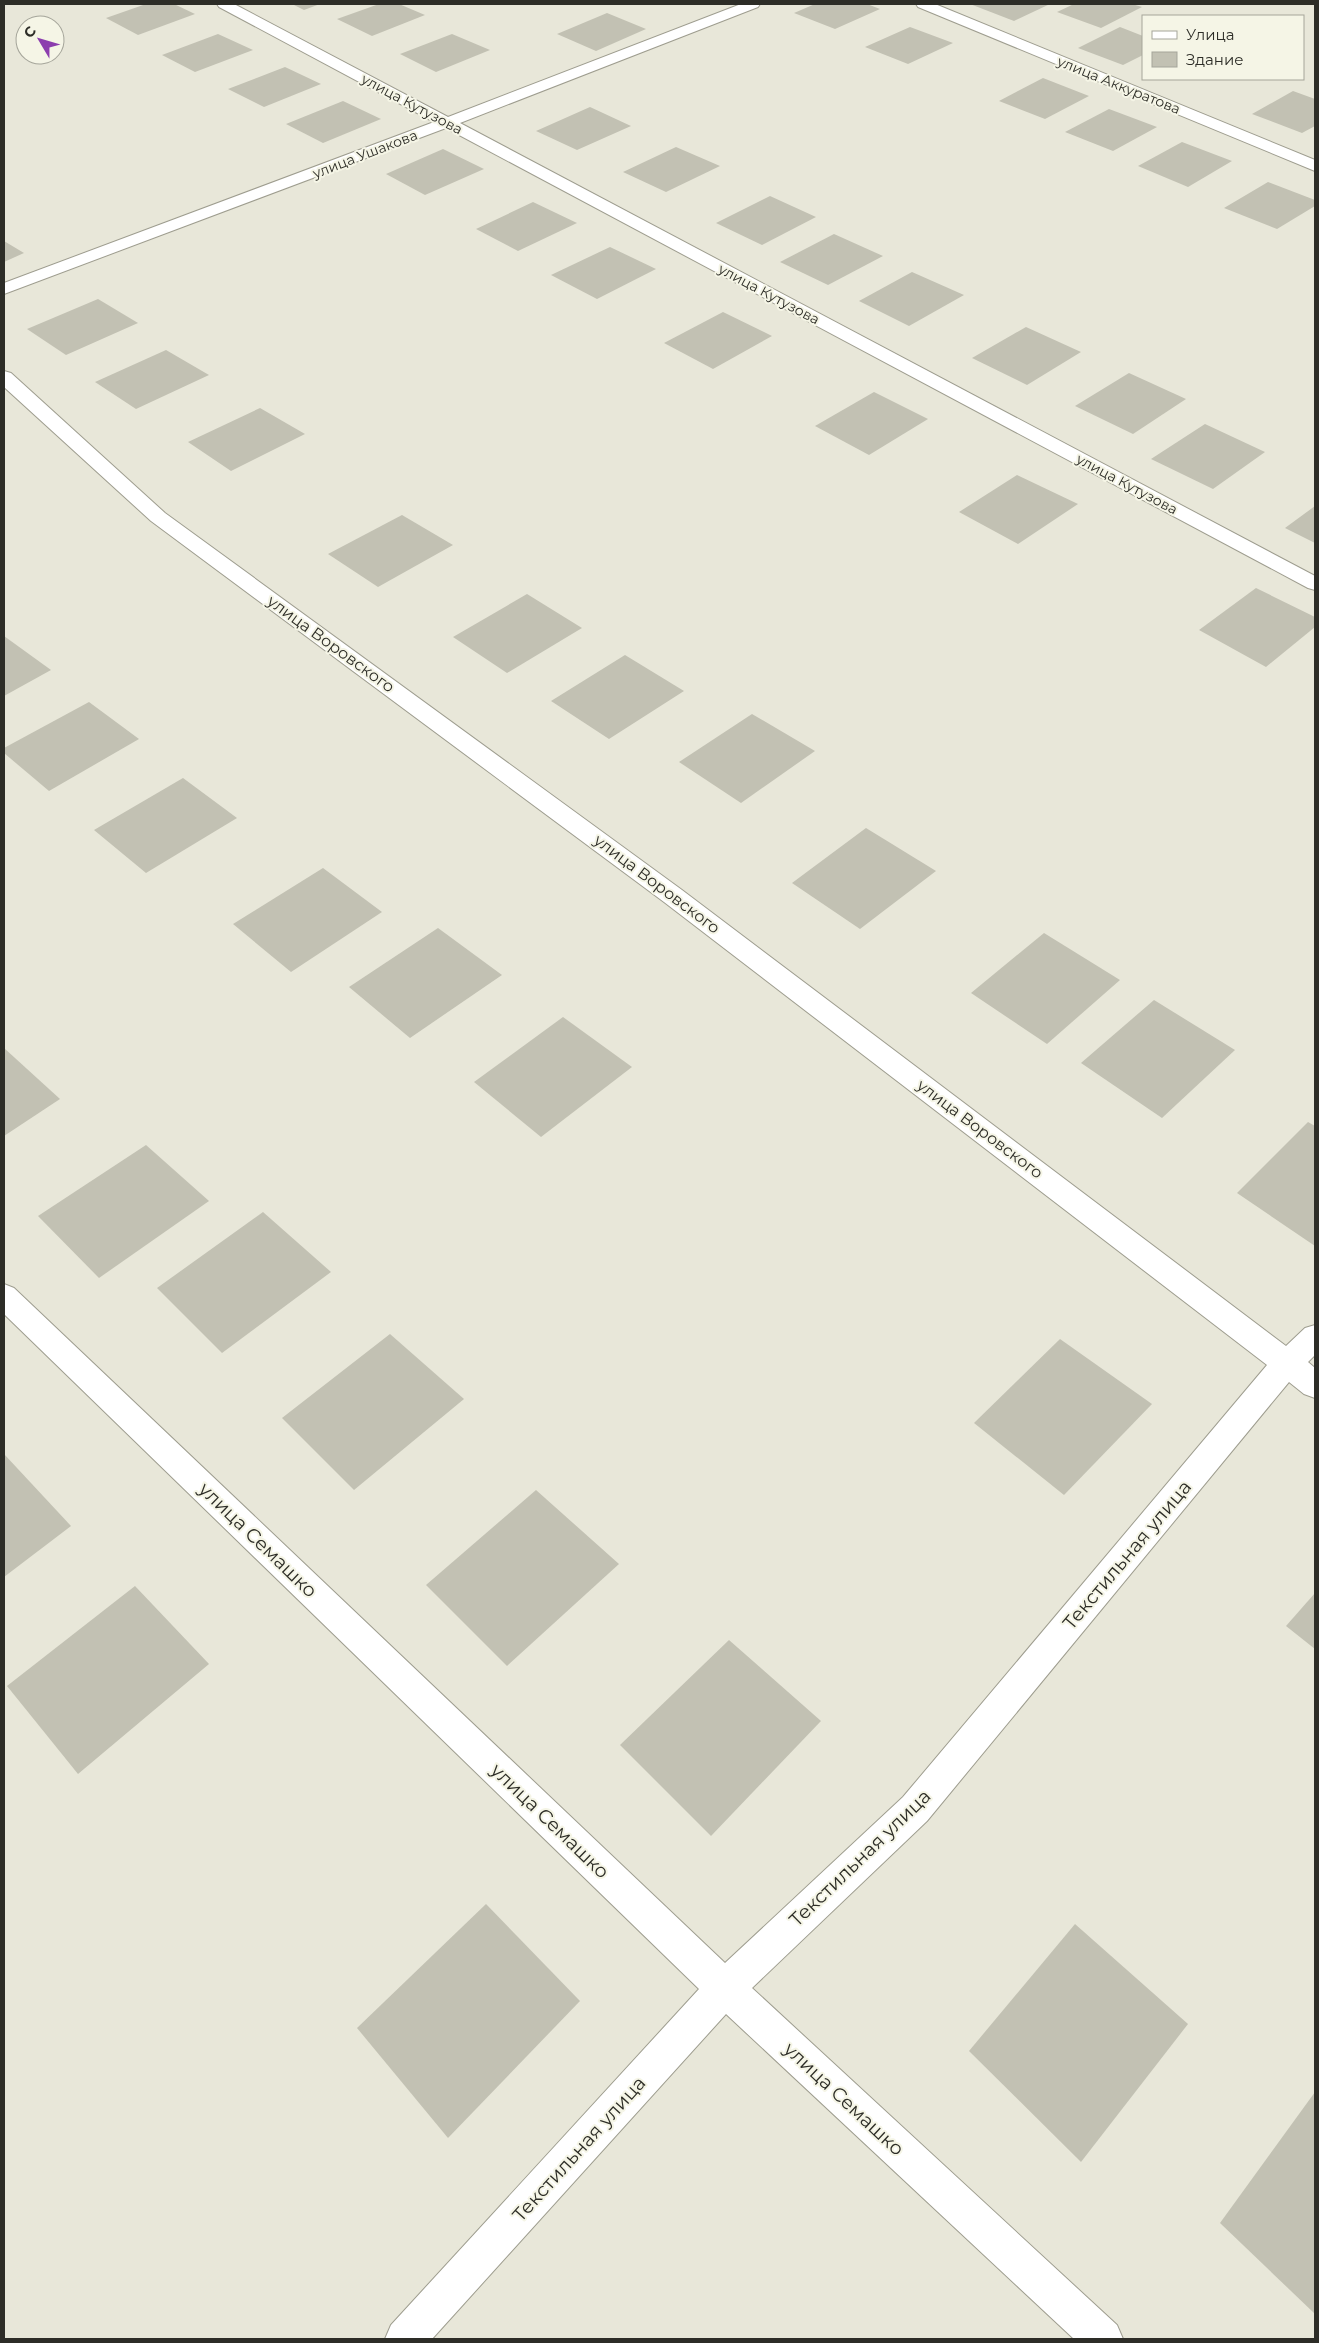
<svg xmlns="http://www.w3.org/2000/svg" width="1319" height="2343" viewBox="0 0 1319 2343" font-family="Montserrat,sans-serif">
<rect width="100%" height="100%" fill="#e8e7d9"/>
<g fill="#c2c1b3">
<path d="M 146,4 L 174,4 L 195,14 L 138,35 L 106,18 Z"/>
<path d="M 292,4 L 320,4 L 304,10 Z"/>
<path d="M 379,4 L 399,4 L 425,15 L 372,36 L 337,19 Z"/>
<path d="M 815,4 L 867,4 L 880,9 L 835,29 L 794,13 Z"/>
<path d="M 970,4 L 1050,4 L 1014,21 Z"/>
<path d="M 1074,4 L 1132,4 L 1142,7 L 1101,28 L 1057,12 Z"/>
<path d="M 607,13 L 646,29 L 596,51 L 557,34 Z"/>
<path d="M 910,27 L 953,43 L 908,64 L 865,47 Z"/>
<path d="M 1120,27 L 1143,36 L 1143,55 L 1123,65 L 1078,48 Z"/>
<path d="M 218,34 L 253,50 L 195,72 L 162,55 Z"/>
<path d="M 452,34 L 490,50 L 436,72 L 400,54 Z"/>
<path d="M 285,67 L 321,84 L 264,107 L 228,89 Z"/>
<path d="M 1043,78 L 1089,96 L 1045,119 L 999,101 Z"/>
<path d="M 1293,91 L 1315,99 L 1315,126 L 1302,133 L 1252,114 Z"/>
<path d="M 343,101 L 381,119 L 323,143 L 286,124 Z"/>
<path d="M 590,107 L 631,126 L 577,150 L 536,131 Z"/>
<path d="M 1109,109 L 1157,127 L 1113,151 L 1065,132 Z"/>
<path d="M 1182,142 L 1232,161 L 1188,187 L 1138,166 Z"/>
<path d="M 676,147 L 720,166 L 666,192 L 623,172 Z"/>
<path d="M 443,149 L 484,169 L 425,195 L 386,174 Z"/>
<path d="M 1268,182 L 1315,200 L 1315,206 L 1277,229 L 1224,208 Z"/>
<path d="M 770,196 L 816,217 L 762,245 L 716,223 Z"/>
<path d="M 533,202 L 577,223 L 518,251 L 476,229 Z"/>
<path d="M 834,234 L 883,256 L 828,285 L 780,262 Z"/>
<path d="M 4,241 L 24,253 L 4,262 Z"/>
<path d="M 610,247 L 656,269 L 597,299 L 551,275 Z"/>
<path d="M 912,272 L 964,295 L 909,326 L 859,301 Z"/>
<path d="M 98,299 L 138,323 L 66,355 L 27,329 Z"/>
<path d="M 723,312 L 772,336 L 713,369 L 664,343 Z"/>
<path d="M 1026,327 L 1081,352 L 1027,385 L 972,358 Z"/>
<path d="M 166,350 L 209,375 L 136,409 L 95,382 Z"/>
<path d="M 1129,373 L 1186,399 L 1133,434 L 1075,406 Z"/>
<path d="M 874,392 L 928,419 L 869,455 L 815,426 Z"/>
<path d="M 260,408 L 305,434 L 231,471 L 188,442 Z"/>
<path d="M 1205,424 L 1265,452 L 1213,489 L 1151,459 Z"/>
<path d="M 1017,475 L 1078,504 L 1018,544 L 959,512 Z"/>
<path d="M 1315,506 L 1315,543 L 1285,528 Z"/>
<path d="M 402,515 L 453,545 L 378,587 L 328,554 Z"/>
<path d="M 1256,588 L 1315,617 L 1315,627 L 1266,667 L 1199,630 Z"/>
<path d="M 527,594 L 582,628 L 507,673 L 453,637 Z"/>
<path d="M 4,636 L 51,670 L 4,696 Z"/>
<path d="M 625,655 L 684,691 L 609,739 L 551,701 Z"/>
<path d="M 89,702 L 139,739 L 49,791 L 4,753 L 4,748 Z"/>
<path d="M 752,714 L 815,751 L 741,803 L 679,762 Z"/>
<path d="M 183,778 L 237,818 L 146,873 L 94,830 Z"/>
<path d="M 866,828 L 936,871 L 860,929 L 792,883 Z"/>
<path d="M 323,868 L 382,912 L 291,972 L 233,924 Z"/>
<path d="M 438,928 L 502,975 L 410,1038 L 349,987 Z"/>
<path d="M 1044,933 L 1120,980 L 1047,1044 L 971,993 Z"/>
<path d="M 1154,1000 L 1235,1050 L 1162,1118 L 1081,1063 Z"/>
<path d="M 563,1017 L 632,1067 L 541,1137 L 474,1082 Z"/>
<path d="M 4,1048 L 60,1099 L 4,1136 Z"/>
<path d="M 1308,1122 L 1315,1126 L 1315,1246 L 1237,1193 Z"/>
<path d="M 146,1145 L 209,1201 L 99,1278 L 38,1216 Z"/>
<path d="M 263,1212 L 331,1272 L 222,1353 L 157,1288 Z"/>
<path d="M 390,1334 L 464,1399 L 354,1490 L 282,1418 Z"/>
<path d="M 1060,1339 L 1152,1404 L 1064,1495 L 974,1423 Z"/>
<path d="M 4,1454 L 71,1526 L 4,1577 Z"/>
<path d="M 536,1490 L 619,1564 L 507,1666 L 426,1585 Z"/>
<path d="M 135,1586 L 209,1664 L 78,1774 L 7,1686 Z"/>
<path d="M 1315,1593 L 1315,1649 L 1286,1626 Z"/>
<path d="M 729,1640 L 821,1721 L 711,1836 L 620,1745 Z"/>
<path d="M 486,1904 L 580,2001 L 448,2138 L 357,2028 Z"/>
<path d="M 1075,1924 L 1188,2024 L 1081,2162 L 969,2051 Z"/>
<path d="M 1315,2092 L 1315,2314 L 1220,2223 Z"/>
</g>
<g fill="none" stroke-linecap="round" stroke-linejoin="round">
<defs>
<g id="minor">
<path d="M 217,4 L 234,4 L 448,117 L 741,4 L 760,4 L 758,7 L 460,123 L 1315,576 L 1315,590 L 1308,588 L 446,128 L 4,294 L 4,283 L 434,122 L 219,7 Z"/>
<path d="M 916,4 L 935,4 L 1315,160 L 1315,171 L 918,7 Z"/>
<path d="M 4,371 L 11,373 L 165,513 L 682,890 L 1286,1346 L 1305,1328 L 1315,1325 L 1315,1355 L 1308,1362 L 1315,1368 L 1315,1398 L 1304,1394 L 1289,1382 L 927,1821 L 752,1988 L 1117,2325 L 1123,2339 L 1074,2339 L 726,2014 L 432,2339 L 385,2339 L 391,2325 L 699,1989 L 4,1314 L 4,1284 L 14,1288 L 725,1963 L 903,1797 L 1267,1365 L 664,902 L 151,521 L 4,387 Z"/>
</g>
</defs>
<use href="#minor" stroke="#9e9d8f" stroke-width="2"/>
<use href="#minor" fill="#fff" fill-rule="evenodd"/>
</g>
<g text-anchor="middle" dominant-baseline="central" stroke-width="4" stroke-linejoin="round" paint-order="stroke">
<g font-size="14" fill="#2d2d27" stroke="#f5f5e6">
<text transform="translate(1119 85) rotate(22)">улица Аккуратова</text>
<text transform="translate(412 104) rotate(28)">улица Кутузова</text>
<text transform="translate(365 154) rotate(-21)">улица Ушакова</text>
<text transform="translate(769 294) rotate(28)">улица Кутузова</text>
<text transform="translate(1127 484) rotate(28)">улица Кутузова</text>
</g>
<g font-size="16" fill="#2d2d27" stroke="#f5f5e6">
<text transform="translate(331 644) rotate(36)">улица Воровского</text>
<text transform="translate(657 884) rotate(37)">улица Воровского</text>
<text transform="translate(980 1129) rotate(37)">улица Воровского</text>
</g>
<g font-size="19" fill="#2d2d27" stroke="#f5f5e6">
<text transform="translate(258 1540) rotate(44)">улица Семашко</text>
<text transform="translate(1127 1555) rotate(-50)">Текстильная улица</text>
<text transform="translate(550 1821) rotate(44)">улица Семашко</text>
<text transform="translate(860 1858) rotate(-44)">Текстильная улица</text>
<text transform="translate(844 2099) rotate(43)">улица Семашко</text>
<text transform="translate(579 2149) rotate(-48)">Текстильная улица</text>
</g>
</g>
<rect width="1319" height="2343" fill="none" stroke="#2d2d27" stroke-width="10"/>
<rect x="1142" y="15" width="162" height="65" fill="#f5f5e6" stroke="#a5a59a"/>
<rect x="1152" y="31" width="25" height="8" fill="#ffffff" stroke="#a5a59a"/>
<text x="1186" y="40" font-size="15" fill="#2d2d27">Улица</text>
<rect x="1152" y="52" width="25" height="15" fill="#c2c1b3" stroke="#a5a59a"/>
<text x="1186" y="65" font-size="15" fill="#2d2d27">Здание</text>
<g transform="translate(40 40) rotate(308)"><circle r="24" fill="#f5f5e6" stroke="#a5a59a"/>
<path d="M0-4L9 19L0 12L-9 19Z" fill="#8c3dae"/>
<text y="-8" font-size="14" font-weight="bold" text-anchor="middle" fill="#2d2d27">С</text>
</g>
</svg>
